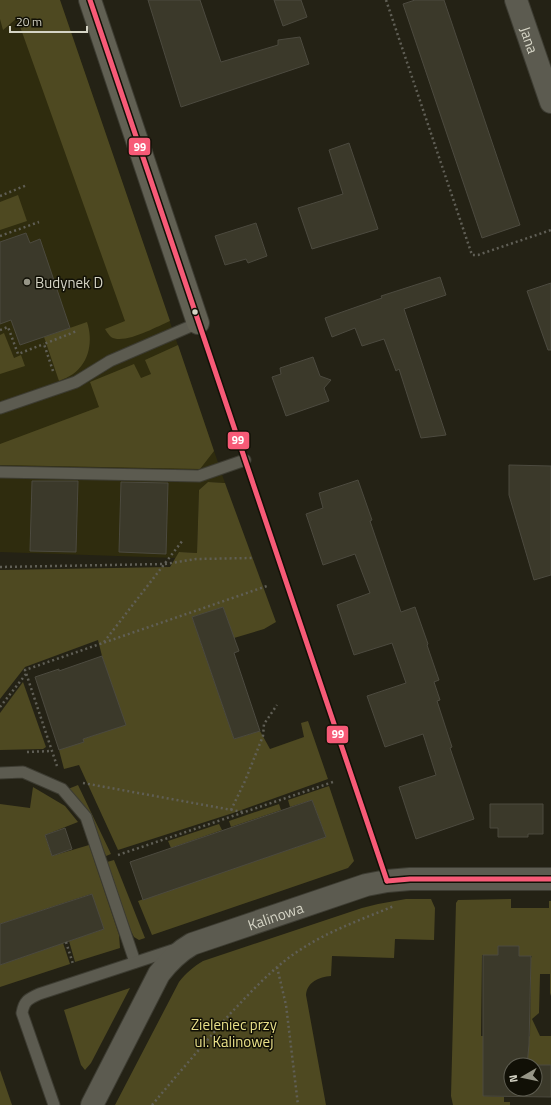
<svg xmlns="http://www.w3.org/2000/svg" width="551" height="1105" viewBox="0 0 551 1105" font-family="'Titillium Web',sans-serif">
<rect width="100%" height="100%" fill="#242215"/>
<path fill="#2f2c0e" d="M 0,0 L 60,0 L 225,483 L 208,482 L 199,490 L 197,553 L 180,552 L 176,558 L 0,552 Z"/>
<g fill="#4e4921">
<path d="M 0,0 L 60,0 L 170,321 C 156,327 124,345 111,337 C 109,335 106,331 105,329 L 125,321 L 17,18 L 3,30 L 0,19 Z"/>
<path d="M 18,195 L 27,221 L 0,230 L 0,202 Z"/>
<path d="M 87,322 C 93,340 90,362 73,374 C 69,377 63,379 59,381 L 44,337 Z"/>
<path d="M 4,333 L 14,358 L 21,355 L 25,366 L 0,374 L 0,335 Z"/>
<path d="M 178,345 L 214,451 L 200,469 L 0,465 L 0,444 L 99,407 L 90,382 L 134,364 L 141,378 L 151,374 L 145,360 Z"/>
<path d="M 208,482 L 225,483 L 276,622 L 264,629 L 234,638 L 223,607 L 192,617 L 234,739 L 260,731 L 270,749 L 304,737 L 301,723 L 308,721 L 328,779 L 233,813 L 118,850 L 79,765 L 64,769 L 59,750 L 83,739 L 125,725 L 102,656 L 98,640 L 25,667 L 0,699 L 0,570 L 170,567 L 179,552 L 197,553 L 199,490 Z"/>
<path d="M 23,682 L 46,747 L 43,749 L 0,750 L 0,713 Z"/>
<path d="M 78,785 L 111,854 L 106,856 L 86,810 L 68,789 Z"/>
<path d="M 329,786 L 354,861 L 348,868 L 152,935 L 138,901 L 326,837 L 312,800 L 290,807 L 288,800 Z"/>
<path d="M 33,787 L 65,806 L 78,822 L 45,835 L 52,856 L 89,845 L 119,935 L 120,948 L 75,962 L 69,941 L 104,929 L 91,894 L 0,924 L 0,804 L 30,808 Z"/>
<path d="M 279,804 L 281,810 L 231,827 L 229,821 Z"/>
<path d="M 219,824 L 222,830 L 171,848 L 168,841 Z"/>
<path d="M 114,860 L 145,938 L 139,940 L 134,937 L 131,931 L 107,862 Z"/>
<path d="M 406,899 L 431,899 L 435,908 L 434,940 L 395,939 L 394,958 L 332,956 L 331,976 C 319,977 307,982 306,995 L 326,1105 L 115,1105 L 179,982 C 186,973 193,967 203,961 L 362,908 L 378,904 Z"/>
<path d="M 511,899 L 511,908 L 549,908 L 549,901 L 551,901 L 551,996 L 550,993 L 550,974 L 540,974 L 539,1013 L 532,1019 L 540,1036 L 551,1036 L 551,1065 L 527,1065 L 528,1037 L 530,1036 L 531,958 L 532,956 L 519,956 L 519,946 L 499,946 L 498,955 L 482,955 L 481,1036 L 484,1036 L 483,1096 L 504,1097 L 504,1102 L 510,1102 L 510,1105 L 453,1105 L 451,1096 L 456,903 L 458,900 Z"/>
<path d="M 63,943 L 70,964 L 0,987 L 0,965 Z"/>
<path d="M 130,988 L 91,1063 L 85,1070 L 81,1065 L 64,1010 Z"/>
<path d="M 0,1070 L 12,1105 L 0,1105 Z"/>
</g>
<g fill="#3b392a" stroke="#4c4a3f">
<path d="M 148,0 L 200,0 L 221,62 L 278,45 L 278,40 L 300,37 L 309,64 L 181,107 Z"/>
<path d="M 274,0 L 301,0 L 307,17 L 283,26 Z"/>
<path d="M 415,0 L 444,0 L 520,225 L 482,238 L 403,4 Z"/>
<path d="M 349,143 L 378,229 L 312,249 L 298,208 L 343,194 L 329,150 Z"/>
<path d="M 256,223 L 267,256 L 248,263 L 246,259 L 225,265 L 215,236 Z"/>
<path d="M 26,233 L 30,243 L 40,239 L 70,328 L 20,345 L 11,320 L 0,324 L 0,242 Z"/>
<path d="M 440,277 L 446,295 L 404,309 L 446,435 L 421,438 L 399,369 L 396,371 L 384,339 L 362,346 L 355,328 L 332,337 L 325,318 L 382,298 L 381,296 Z"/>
<path d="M 551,283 L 551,350 L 548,350 L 527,291 Z"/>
<path d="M 313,357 L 320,376 L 331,380 L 324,388 L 329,401 L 286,416 L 272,377 L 281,374 L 280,368 Z"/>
<path d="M 509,465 L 551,466 L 551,575 L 534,580 L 509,495 Z"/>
<path d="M 358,480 L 372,520 L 370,521 L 401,612 L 415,607 L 428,644 L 427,645 L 439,680 L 434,682 L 440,700 L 437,701 L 452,747 L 450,748 L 474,819 L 416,839 L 399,787 L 436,775 L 423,734 L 385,747 L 367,696 L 406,683 L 392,643 L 354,655 L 337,605 L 370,593 L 355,554 L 323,565 L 306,514 L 323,508 L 319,493 Z"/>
<path d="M 32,481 L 78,481 L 76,552 L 30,551 Z"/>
<path d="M 121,482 L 168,483 L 166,554 L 119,552 Z"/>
<path d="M 223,607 L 239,651 L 234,653 L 260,731 L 234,739 L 192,617 Z"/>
<path d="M 102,656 L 126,725 L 83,739 L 84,742 L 59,750 L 35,677 L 59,669 L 59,671 Z"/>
<path d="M 312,800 L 326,837 L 143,900 L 130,862 Z"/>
<path d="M 490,804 L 543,804 L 543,834 L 528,834 L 528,837 L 498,837 L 498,828 L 490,828 Z"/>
<path d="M 65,828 L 72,849 L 52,856 L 45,835 Z"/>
<path d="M 92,894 L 104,929 L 0,965 L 0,924 Z"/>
<path d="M 498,946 L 519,946 L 519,956 L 531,956 L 529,1045 L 527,1065 L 534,1065 L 511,1065 L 511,1089 L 535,1089 L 535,1065 L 551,1065 L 551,1097 L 483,1096 L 483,955 L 498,955 Z"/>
</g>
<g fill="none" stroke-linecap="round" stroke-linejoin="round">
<defs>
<g id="lane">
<path d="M 0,408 L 76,382 L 110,361 L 198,323"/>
<path d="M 0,472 L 199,476 L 245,460"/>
<path d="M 0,773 L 23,772 L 62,789 L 86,817 L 135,962"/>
<path d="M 54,1105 L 22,1013 C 24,1001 28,999 39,994 L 176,949"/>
</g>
<g id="street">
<path id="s1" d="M 516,0 L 551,102"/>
<path id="s2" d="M 92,1105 L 159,974 C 169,961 178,952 192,944 L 366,885 L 387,881 L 410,879 L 551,879"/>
</g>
<path id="secondary" d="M 90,0 L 198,323"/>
</defs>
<use href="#lane" stroke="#3d3c32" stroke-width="13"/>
<use href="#street" stroke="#3d3c32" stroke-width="24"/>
<use href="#secondary" stroke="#3d3c32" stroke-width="24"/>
<g stroke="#605f56" stroke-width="2.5" stroke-dasharray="2 3" stroke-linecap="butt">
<path d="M 386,0 L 472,255 L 478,255 L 551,230"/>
<path d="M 0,196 L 27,185"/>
<path d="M 0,236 L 39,222"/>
<path d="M 0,330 L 8,327 L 18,354 L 44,344"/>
<path d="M 53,371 L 44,344 L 77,331"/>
<path d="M 0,567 L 165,564 L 196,559 L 252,558"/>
<path d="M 104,642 L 183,540"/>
<path d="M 0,707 L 26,674"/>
<path d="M 27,752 L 52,751"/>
<path d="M 57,766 L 25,670 L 267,586"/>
<path d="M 83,783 L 243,812"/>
<path d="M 231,810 L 245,781 L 263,736 L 264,724 L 277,705"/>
<path d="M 118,855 L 333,782"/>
<path d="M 66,942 L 73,964"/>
<path d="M 277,967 L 286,1005 L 298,1105"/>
<path d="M 152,1105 C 177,1075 203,1045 229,1015 C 252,991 274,966 303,948 C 331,930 363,919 394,906"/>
</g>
<use href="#lane" stroke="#5c5b50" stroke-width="11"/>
<use href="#street" stroke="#5c5b50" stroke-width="22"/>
<use href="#secondary" stroke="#616053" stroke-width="22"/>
<defs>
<g id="bus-1">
<path d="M 90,0 L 387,881"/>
<path d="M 387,881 L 410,879 L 551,879"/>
</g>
</defs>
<use href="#bus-1" stroke="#111006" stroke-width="8"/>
<use href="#bus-1" stroke="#f75a77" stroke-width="5"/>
</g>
<circle fill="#979687" stroke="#111006" stroke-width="1.5" cx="27" cy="282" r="4"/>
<circle fill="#d5d4c5" stroke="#111006" stroke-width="1.5" cx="195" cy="312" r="3.5"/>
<g text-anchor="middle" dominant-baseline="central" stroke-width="3" stroke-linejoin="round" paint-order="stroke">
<g font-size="15" fill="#d5d4c5" stroke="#111006">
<text stroke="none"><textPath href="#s1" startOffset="42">Jana</textPath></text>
<text stroke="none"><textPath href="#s2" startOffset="280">Kalinowa</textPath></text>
</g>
<g font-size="15" fill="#d5d4c5" stroke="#111006" text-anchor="start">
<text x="35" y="282">Budynek D</text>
</g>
<g font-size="15" fill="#e9e089" stroke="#111006">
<text x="234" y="1024">Zieleniec przy<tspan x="234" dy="17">ul. Kalinowej</tspan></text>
</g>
</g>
<g stroke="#111006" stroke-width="1.5">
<rect x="128" y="137" width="23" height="19" rx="4" fill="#f75a77"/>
<rect x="227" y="431" width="23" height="19" rx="4" fill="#f75a77"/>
<rect x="326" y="725" width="23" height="19" rx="4" fill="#f75a77"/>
</g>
<g font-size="11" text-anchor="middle" font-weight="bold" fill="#fff">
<text x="140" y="151">99</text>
<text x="238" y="444">99</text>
<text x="338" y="738">99</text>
</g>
<g transform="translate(523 1077) rotate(261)"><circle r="19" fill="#111006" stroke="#5f5e52"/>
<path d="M0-3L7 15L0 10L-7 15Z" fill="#979687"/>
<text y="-6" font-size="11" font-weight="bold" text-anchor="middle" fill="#d5d4c5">N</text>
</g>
<path d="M10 26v6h77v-6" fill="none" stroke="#d5d4c5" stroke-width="2"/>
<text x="16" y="26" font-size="12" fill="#d5d4c5" stroke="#111006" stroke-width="3" paint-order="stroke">20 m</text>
</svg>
